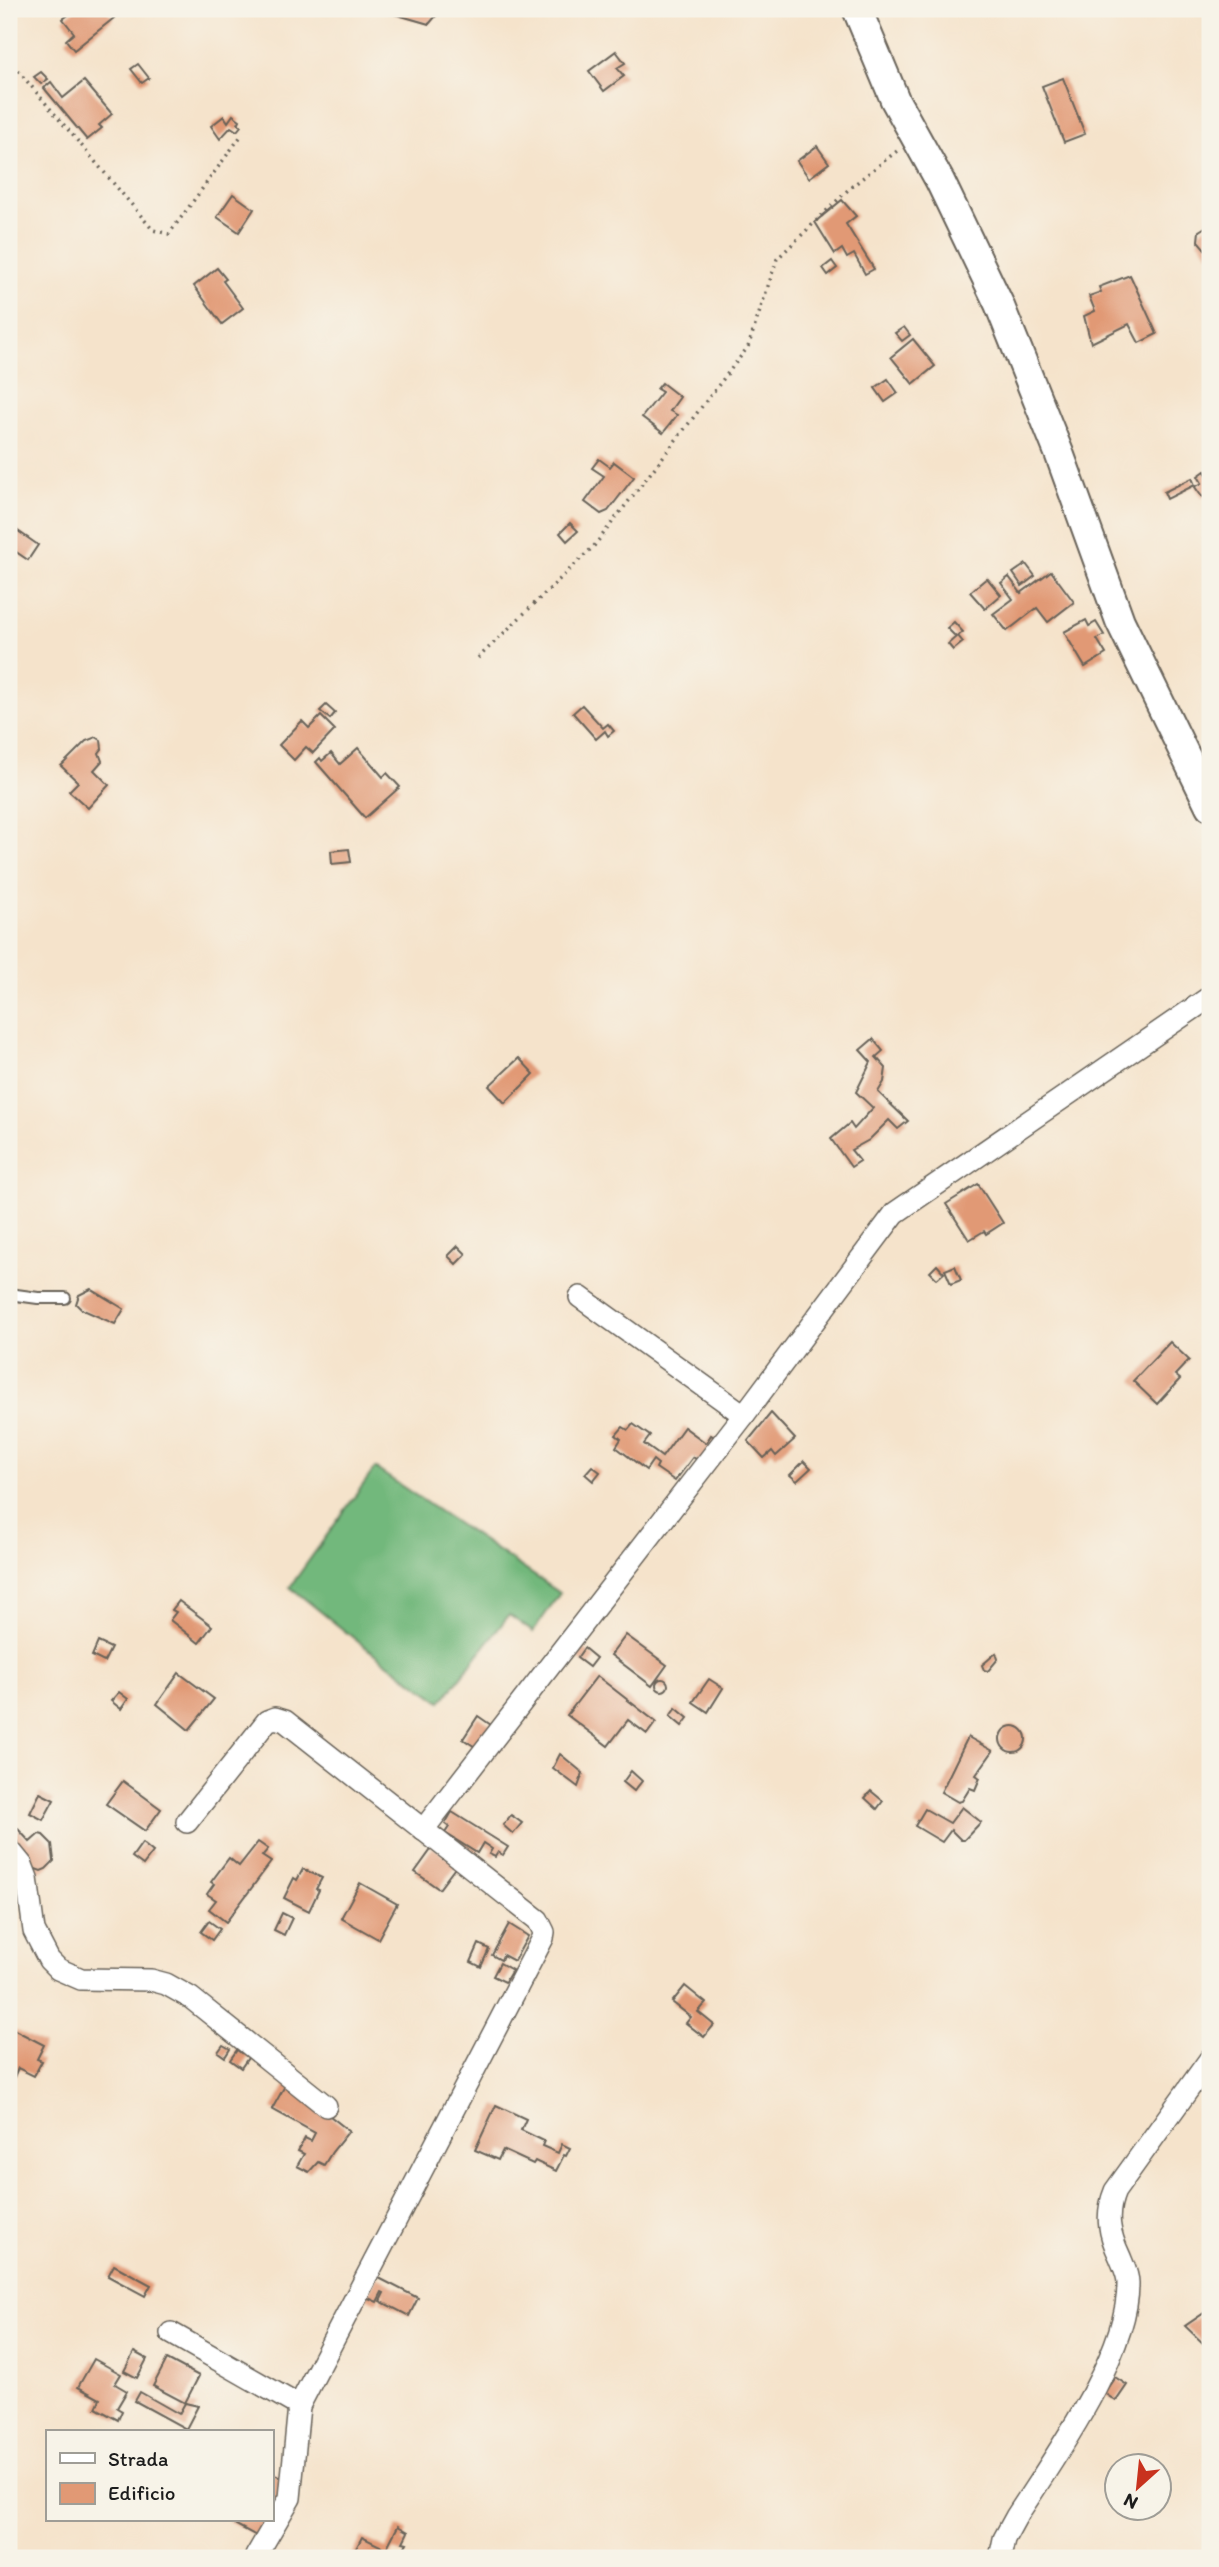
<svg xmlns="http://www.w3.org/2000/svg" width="1219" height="2567" viewBox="0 0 1219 2567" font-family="Itim,sans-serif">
<rect width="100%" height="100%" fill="#f7f3e8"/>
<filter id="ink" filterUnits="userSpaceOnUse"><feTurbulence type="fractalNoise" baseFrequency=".0143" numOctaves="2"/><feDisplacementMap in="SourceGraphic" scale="14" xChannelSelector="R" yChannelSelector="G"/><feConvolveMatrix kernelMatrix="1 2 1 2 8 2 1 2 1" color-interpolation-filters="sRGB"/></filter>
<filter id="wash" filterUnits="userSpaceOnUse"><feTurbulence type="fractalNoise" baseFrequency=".00686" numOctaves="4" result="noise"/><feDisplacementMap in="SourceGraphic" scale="28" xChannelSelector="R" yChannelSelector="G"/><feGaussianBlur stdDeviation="1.57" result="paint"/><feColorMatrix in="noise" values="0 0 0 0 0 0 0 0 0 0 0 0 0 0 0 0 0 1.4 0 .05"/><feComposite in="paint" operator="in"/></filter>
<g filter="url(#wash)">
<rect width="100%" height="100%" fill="#f5e3cb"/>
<path fill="#72b87c" stroke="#476a4c" stroke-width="2" d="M 375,1468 L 560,1593 L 533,1632 L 509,1615 L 441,1702 L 361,1644 L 290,1587 Z"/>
<g id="blocks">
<g fill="#e19975">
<path d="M 76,9 L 110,9 L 107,11 L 114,18 L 74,50 L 66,40 L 74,33 L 63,19 Z"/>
<path d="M 377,9 L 442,9 L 429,24 Z"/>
<path d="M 616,51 L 625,63 L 617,68 L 624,76 L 604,91 L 589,71 Z"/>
<path d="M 138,64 L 149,78 L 142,83 L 131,69 Z"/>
<path d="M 41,72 L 48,79 L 41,84 L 34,77 Z"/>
<path d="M 1063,78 L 1085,134 L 1064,142 L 1042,86 Z"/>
<path d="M 84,81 L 112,114 L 99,125 L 102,128 L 87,140 L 44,88 L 51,82 L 63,98 Z"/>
<path d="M 233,115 L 240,120 L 238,124 L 241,126 L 237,131 L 231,127 L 220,139 L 211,126 L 224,116 L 228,122 Z"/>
<path d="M 817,146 L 829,163 L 809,178 L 797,161 Z"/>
<path d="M 233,194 L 254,209 L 239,232 L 217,217 Z"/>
<path d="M 842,200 L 856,216 L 846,224 L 874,269 L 865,274 L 854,254 L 847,258 L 842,249 L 835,254 L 815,222 Z"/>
<path d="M 1210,208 L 1210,255 L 1198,241 L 1199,231 L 1207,226 L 1208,210 Z"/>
<path d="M 832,261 L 837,268 L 828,275 L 823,268 Z"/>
<path d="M 217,268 L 226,279 L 223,281 L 243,308 L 222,324 L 194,286 Z"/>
<path d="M 1130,275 L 1157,334 L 1139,343 L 1129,324 L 1091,343 L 1084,316 L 1095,311 L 1089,296 L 1101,292 L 1099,287 Z"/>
<path d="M 904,327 L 910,335 L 902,341 L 895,333 Z"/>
<path d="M 913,339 L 935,366 L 913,384 L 891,357 Z"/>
<path d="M 888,379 L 898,393 L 885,402 L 875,388 Z"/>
<path d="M 662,383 L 680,397 L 670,411 L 677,415 L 663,433 L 642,417 L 662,392 L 657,389 Z"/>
<path d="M 599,459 L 610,467 L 614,462 L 634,477 L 608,511 L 601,514 L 585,502 L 604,476 L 592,468 Z"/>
<path d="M 1205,471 L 1210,480 L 1210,484 L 1207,486 L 1210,492 L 1202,497 L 1195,487 L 1202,483 L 1198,476 Z"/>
<path d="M 1192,478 L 1195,485 L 1167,499 L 1164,492 Z"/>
<path d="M 570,523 L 578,531 L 567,541 L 560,533 Z"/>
<path d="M 15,529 L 38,545 L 28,560 L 9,547 L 9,539 Z"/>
<path d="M 1026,564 L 1035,576 L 1022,586 L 1013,573 Z"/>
<path d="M 1051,571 L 1074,602 L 1048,622 L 1037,608 L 1007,631 L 993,614 L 1013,599 L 1001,583 L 1009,577 L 1021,593 Z"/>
<path d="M 987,578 L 1001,595 L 985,609 L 970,592 Z"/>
<path d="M 1086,620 L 1089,626 L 1096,622 L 1104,635 L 1097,639 L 1106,654 L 1085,667 L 1064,632 Z"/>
<path d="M 954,622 L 963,632 L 958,636 L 963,642 L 953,650 L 948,644 L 956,637 L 947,628 Z"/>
<path d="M 326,705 L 335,713 L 330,719 L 320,711 Z"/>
<path d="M 582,705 L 603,728 L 608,724 L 614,731 L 608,736 L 605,731 L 596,739 L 573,713 Z"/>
<path d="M 321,716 L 335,730 L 313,753 L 306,747 L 294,760 L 279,745 L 302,721 L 309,728 Z"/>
<path d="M 96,737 L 101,740 L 102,749 L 99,753 L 102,761 L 94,770 L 109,785 L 88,808 L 69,791 L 78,782 L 61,766 L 86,741 Z"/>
<path d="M 358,748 L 383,777 L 387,773 L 400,787 L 365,818 L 316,762 L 320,758 L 322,761 L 331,753 L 340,764 Z"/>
<path d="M 349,849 L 351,862 L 332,864 L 331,851 Z"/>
<path d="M 873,1039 L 883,1051 L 876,1057 L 886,1068 L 884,1082 L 878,1092 L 908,1121 L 898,1129 L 889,1120 L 869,1140 L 851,1150 L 860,1161 L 851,1167 L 831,1139 L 850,1123 L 854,1129 L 873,1108 L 856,1092 L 871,1062 L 860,1050 Z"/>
<path d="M 519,1058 L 534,1074 L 505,1103 L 489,1086 Z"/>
<path d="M 978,1184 L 1003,1223 L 986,1234 L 984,1231 L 969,1240 L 946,1204 Z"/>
<path d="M 458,1246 L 466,1254 L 456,1264 L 448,1256 Z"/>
<path d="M 937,1265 L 944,1273 L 937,1279 L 930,1272 Z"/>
<path d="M 955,1266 L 961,1280 L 951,1284 L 945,1270 Z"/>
<path d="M 91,1289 L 124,1309 L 115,1324 L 81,1309 L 76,1304 L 79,1295 Z"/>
<path d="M 1170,1342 L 1189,1360 L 1175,1375 L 1180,1379 L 1157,1404 L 1133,1381 Z"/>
<path d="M 771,1413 L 795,1439 L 776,1456 L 772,1451 L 764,1458 L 748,1441 Z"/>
<path d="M 633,1424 L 650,1436 L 644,1444 L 662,1457 L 684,1427 L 706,1443 L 711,1435 L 717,1439 L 701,1463 L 693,1457 L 675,1481 L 656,1468 L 658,1464 L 653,1460 L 646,1470 L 616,1447 L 621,1439 L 616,1435 L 623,1427 L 628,1430 Z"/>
<path d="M 804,1461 L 811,1468 L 797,1481 L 790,1475 Z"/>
<path d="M 592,1466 L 600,1472 L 593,1481 L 585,1474 Z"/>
<path d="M 179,1601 L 212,1626 L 199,1643 L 170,1620 L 176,1612 L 172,1610 Z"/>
<path d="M 626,1635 L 667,1665 L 652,1686 L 611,1655 Z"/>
<path d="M 98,1642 L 111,1648 L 104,1662 L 92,1656 Z"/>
<path d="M 584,1648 L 596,1658 L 589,1667 L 577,1658 Z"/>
<path d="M 996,1653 L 998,1659 L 988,1671 L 984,1670 L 982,1665 Z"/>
<path d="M 179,1673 L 214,1699 L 189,1730 L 157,1704 Z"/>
<path d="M 597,1676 L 656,1722 L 647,1734 L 628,1720 L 608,1746 L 567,1715 Z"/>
<path d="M 709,1679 L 723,1688 L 708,1712 L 693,1702 Z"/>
<circle cx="662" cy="1685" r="6"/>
<path d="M 119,1692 L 128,1699 L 121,1709 L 111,1701 Z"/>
<path d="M 676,1708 L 688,1718 L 682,1726 L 670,1716 Z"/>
<path d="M 478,1716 L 491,1725 L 477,1748 L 463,1739 Z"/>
<circle cx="1013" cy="1739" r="13"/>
<path d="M 968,1737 L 993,1751 L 976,1775 L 980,1778 L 975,1790 L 970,1788 L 962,1801 L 958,1802 L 941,1792 Z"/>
<path d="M 560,1754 L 583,1773 L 578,1787 L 553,1768 Z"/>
<path d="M 631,1771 L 642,1781 L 634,1791 L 623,1782 Z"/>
<path d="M 123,1781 L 161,1809 L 145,1831 L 106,1804 Z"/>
<path d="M 871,1791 L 883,1801 L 877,1809 L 865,1798 Z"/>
<path d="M 40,1793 L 54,1800 L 43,1820 L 30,1813 Z"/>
<path d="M 962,1807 L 981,1822 L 964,1840 L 961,1840 L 951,1830 L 942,1842 L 915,1826 L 925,1809 L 950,1823 Z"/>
<path d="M 452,1812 L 508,1847 L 503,1855 L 498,1852 L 495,1857 L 489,1854 L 492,1849 L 483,1843 L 477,1853 L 445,1833 L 449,1827 L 445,1824 Z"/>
<path d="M 511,1815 L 522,1823 L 513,1834 L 503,1825 Z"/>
<path d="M 17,1828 L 30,1842 L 39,1834 L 43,1835 L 52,1844 L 54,1861 L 46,1869 L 41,1871 L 30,1867 L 9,1838 L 9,1834 Z"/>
<path d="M 258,1842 L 268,1849 L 262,1856 L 271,1862 L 226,1922 L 209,1909 L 216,1900 L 207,1894 L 214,1884 L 211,1882 L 229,1858 L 239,1866 Z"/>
<path d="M 142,1843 L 153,1852 L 143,1865 L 132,1857 Z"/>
<path d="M 433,1847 L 457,1865 L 439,1889 L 415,1872 Z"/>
<path d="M 303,1869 L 322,1878 L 316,1889 L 319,1890 L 309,1911 L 284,1898 L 294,1878 L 297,1880 Z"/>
<path d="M 360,1883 L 397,1904 L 378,1939 L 341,1918 Z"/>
<path d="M 282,1913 L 292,1918 L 284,1935 L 274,1930 Z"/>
<path d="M 209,1921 L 220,1929 L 212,1940 L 201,1932 Z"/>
<path d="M 509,1924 L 528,1936 L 514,1961 L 503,1955 L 501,1960 L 492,1955 Z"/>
<path d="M 479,1944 L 489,1949 L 481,1967 L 471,1962 Z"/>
<path d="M 500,1963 L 512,1970 L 505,1982 L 493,1976 Z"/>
<path d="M 685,1986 L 706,2003 L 698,2012 L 714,2025 L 704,2037 L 686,2023 L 691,2017 L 672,2002 Z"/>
<path d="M 9,2027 L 44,2045 L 37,2059 L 42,2061 L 34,2076 L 18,2068 L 9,2088 L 9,2051 L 11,2046 L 9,2044 Z"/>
<path d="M 223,2045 L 230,2049 L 225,2057 L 218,2052 Z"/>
<path d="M 245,2047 L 252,2052 L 241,2068 L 230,2060 L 237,2050 L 241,2053 Z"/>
<path d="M 287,2082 L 349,2131 L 332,2152 L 324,2165 L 318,2162 L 309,2172 L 297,2166 L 304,2154 L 298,2151 L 305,2138 L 311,2141 L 315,2133 L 272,2109 Z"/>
<path d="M 496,2105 L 526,2119 L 521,2130 L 544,2141 L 542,2146 L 558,2153 L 562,2144 L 570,2148 L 566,2156 L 564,2155 L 556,2171 L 535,2161 L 533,2164 L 503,2150 L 498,2160 L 475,2150 Z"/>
<path d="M 114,2265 L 151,2285 L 145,2296 L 108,2276 Z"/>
<path d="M 377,2277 L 418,2298 L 409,2316 L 380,2301 L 384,2293 L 382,2292 L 377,2302 L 366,2297 Z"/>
<path d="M 1210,2309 L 1210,2350 L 1185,2326 Z"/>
<path d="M 134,2352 L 147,2359 L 137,2378 L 124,2371 Z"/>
<path d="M 94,2359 L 121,2374 L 115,2384 L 127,2391 L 117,2408 L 122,2411 L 118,2420 L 96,2408 L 100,2399 L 78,2387 Z"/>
<path d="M 167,2359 L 199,2376 L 185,2403 L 153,2386 Z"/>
<path d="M 1115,2377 L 1127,2385 L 1116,2401 L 1104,2393 Z"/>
<path d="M 140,2392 L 179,2414 L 185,2403 L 198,2406 L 186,2429 L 135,2401 Z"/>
<path d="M 271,2472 L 287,2481 L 271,2518 Z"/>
<path d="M 227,2520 L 270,2520 L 260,2538 Z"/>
<path d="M 398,2526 L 408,2532 L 403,2542 L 407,2543 L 401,2554 L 393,2550 L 389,2558 L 351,2558 L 362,2537 L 386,2549 Z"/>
</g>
</g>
</g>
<g filter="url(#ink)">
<use href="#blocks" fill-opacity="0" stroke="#686259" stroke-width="2"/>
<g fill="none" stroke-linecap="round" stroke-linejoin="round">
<defs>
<path id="lane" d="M 9,1294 L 38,1298 L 65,1298"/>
<g id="street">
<path d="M 580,1297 L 744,1415"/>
<path d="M 187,1822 L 267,1721 L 275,1718 L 285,1721 L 538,1920 L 544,1932 L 543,1938 L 299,2406 L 290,2498 L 256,2556"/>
<path d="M 423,1830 L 744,1415 L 895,1213 L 1210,997"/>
<path d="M 9,1849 L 22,1865 L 27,1878 L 34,1931 L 49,1960 L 58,1969 L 81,1979 L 151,1980 L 166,1984 L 191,1998 L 326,2106"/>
<path d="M 171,2333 L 299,2406"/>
<path d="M 1000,2558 L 1004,2539 L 1016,2517 C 1054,2458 1129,2354 1128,2283 C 1128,2274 1123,2265 1120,2257 C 1109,2234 1105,2215 1115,2191 L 1210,2059"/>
</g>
<path id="secondary" d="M 857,9 L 895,100 L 940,181 L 999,304 L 1059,453 L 1120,621 L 1210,806"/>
</defs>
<use href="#lane" stroke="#686259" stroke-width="14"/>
<use href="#street" stroke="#686259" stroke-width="24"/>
<use href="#secondary" stroke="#686259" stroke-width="32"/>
<g stroke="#686259" stroke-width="3.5" stroke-dasharray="2 5" stroke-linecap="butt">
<path d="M 9,60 L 153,230 L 169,234 L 241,136"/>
<path d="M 478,658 L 594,546 L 748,347 L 777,259 L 851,187 L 897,151"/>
</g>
<use href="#lane" stroke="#fff" stroke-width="10"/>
<use href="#street" stroke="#fff" stroke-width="21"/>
<use href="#secondary" stroke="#fff" stroke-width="28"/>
</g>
</g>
<rect width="1219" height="2567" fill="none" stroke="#f7f3e8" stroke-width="35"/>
<rect x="46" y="2430" width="228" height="91" fill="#f7f3e8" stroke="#9f9d96" stroke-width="2"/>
<rect x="60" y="2453" width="35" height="10" fill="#ffffff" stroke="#9f9d96" stroke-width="2"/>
<text x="108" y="2466" font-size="21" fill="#1c1c1c">Strada</text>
<rect x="60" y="2483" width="35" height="21" fill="#e19975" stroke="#9f9d96" stroke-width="2"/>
<text x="108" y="2500" font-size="21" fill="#1c1c1c">Edificio</text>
<g transform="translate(1138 2487) rotate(207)"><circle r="33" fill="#f7f3e8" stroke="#9f9d96" stroke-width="2"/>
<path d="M0-5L12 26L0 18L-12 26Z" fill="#c8321e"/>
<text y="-10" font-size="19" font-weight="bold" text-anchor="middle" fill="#1c1c1c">N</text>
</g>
</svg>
